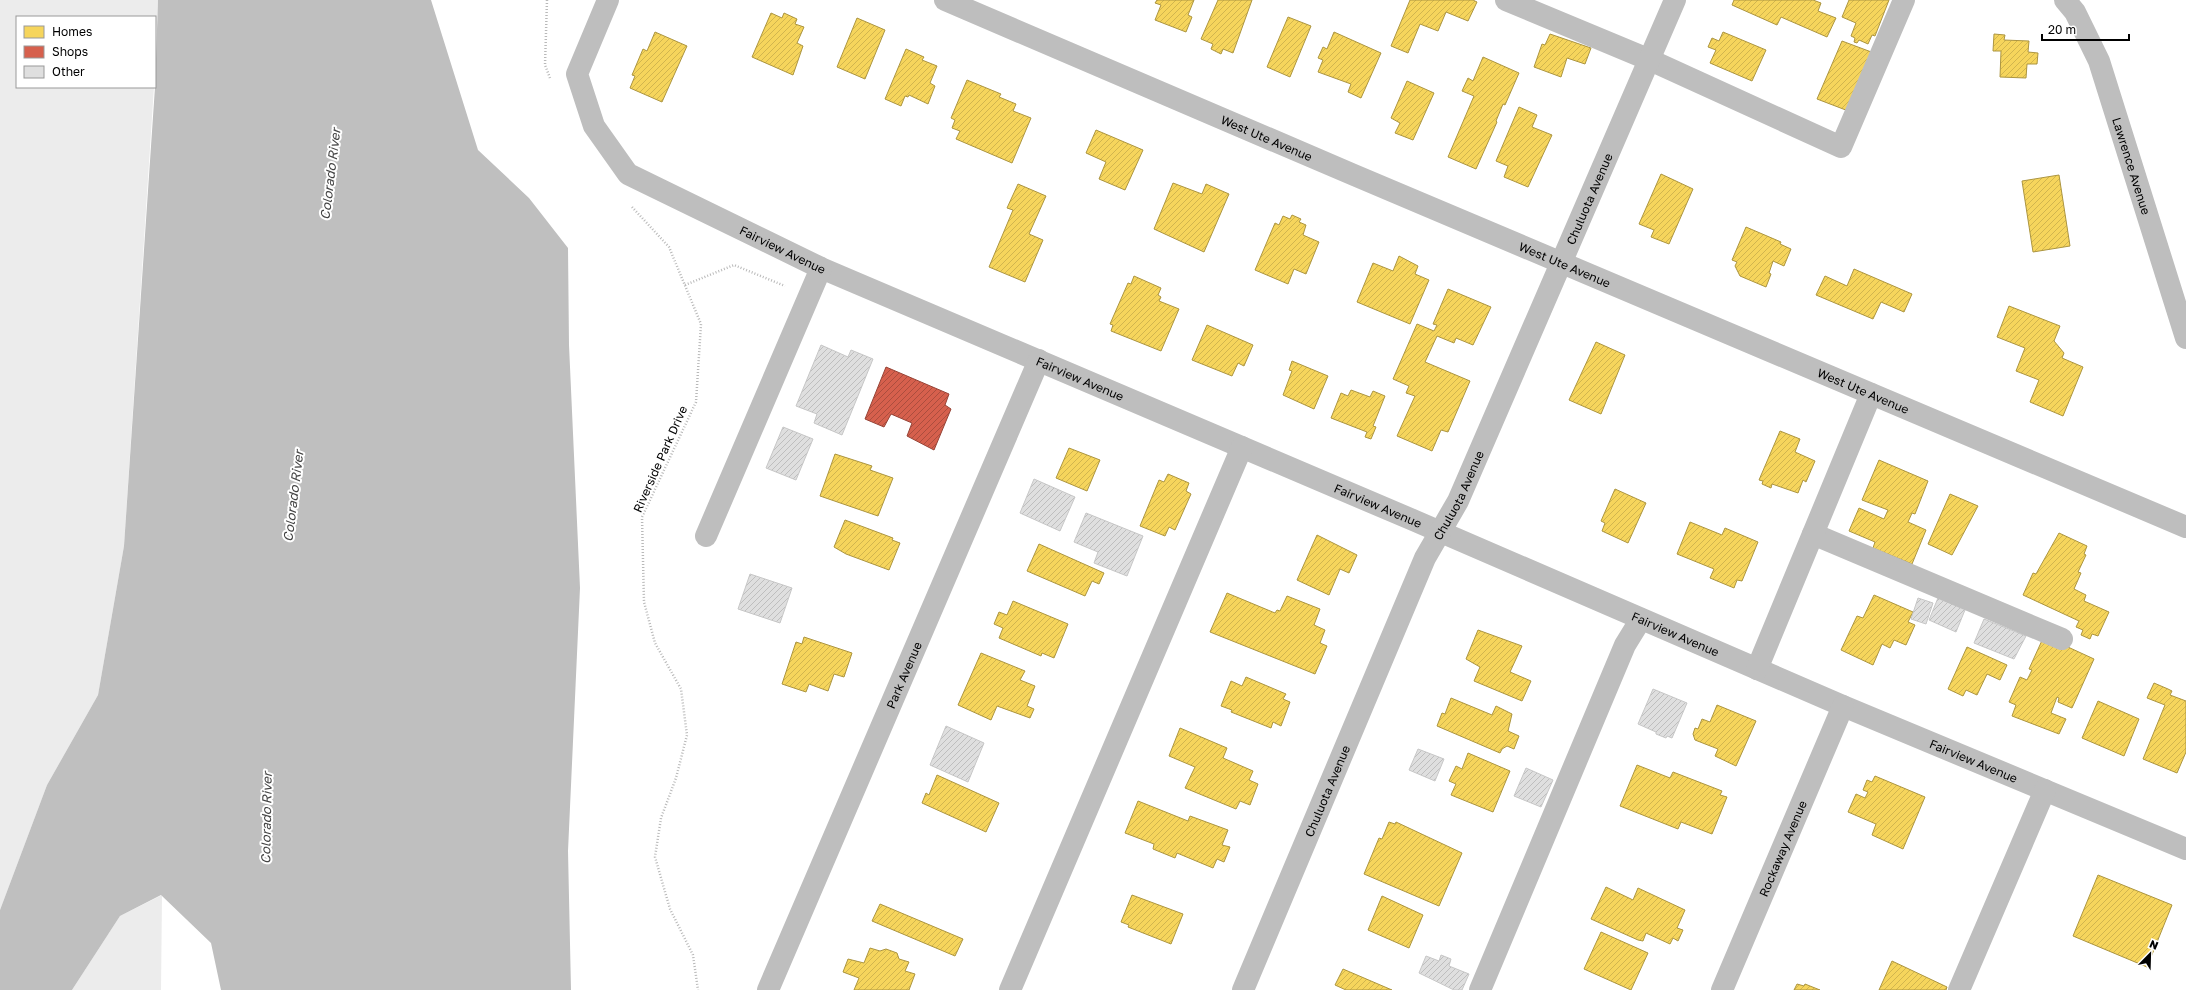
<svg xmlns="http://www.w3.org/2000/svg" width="2186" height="990" viewBox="0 0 2186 990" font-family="'Golos Text',sans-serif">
<defs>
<pattern id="homes-hatch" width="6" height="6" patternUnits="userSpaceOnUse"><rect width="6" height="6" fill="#f6d55c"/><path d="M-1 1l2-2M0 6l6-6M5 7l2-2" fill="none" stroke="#d1b54e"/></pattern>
<pattern id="shops-hatch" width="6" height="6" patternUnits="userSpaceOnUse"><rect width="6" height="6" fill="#d6604d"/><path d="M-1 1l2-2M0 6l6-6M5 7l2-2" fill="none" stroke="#ab4d3e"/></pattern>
<pattern id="building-hatch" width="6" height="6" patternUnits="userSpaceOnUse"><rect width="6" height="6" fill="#dfdfdf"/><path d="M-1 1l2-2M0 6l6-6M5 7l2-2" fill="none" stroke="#bebebe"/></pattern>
</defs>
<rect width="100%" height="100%" fill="#fff"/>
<g fill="#ececec">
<path d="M 0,0 L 158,0 L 155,63 L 155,17 L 17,17 L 17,87 L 154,87 L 124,546 L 98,695 L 47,785 L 0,910 Z"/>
<path d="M 162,895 L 161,990 L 72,990 L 120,916 Z"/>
</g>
<path fill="#bfbfbf" d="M 158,0 L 431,0 L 478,150 L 529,198 L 568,248 L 569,345 L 580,588 L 568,851 L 571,990 L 221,990 L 211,943 L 161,895 L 120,916 L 72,990 L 0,990 L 0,910 L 47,785 L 98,695 L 124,546 L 155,87 Z"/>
<g fill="url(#homes-hatch)" stroke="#ac9540">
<path d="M 1157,0 L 1194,0 L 1188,15 L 1192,17 L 1186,32 L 1155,20 L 1161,5 L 1155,3 Z"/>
<path d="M 1218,0 L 1252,0 L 1233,53 L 1223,49 L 1221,54 L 1211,49 L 1213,44 L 1201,39 Z"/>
<path d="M 1410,0 L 1473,0 L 1477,2 L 1468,21 L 1446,12 L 1438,31 L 1420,24 L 1408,53 L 1391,46 Z"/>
<path d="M 1734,0 L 1813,0 L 1821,3 L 1818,11 L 1836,18 L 1827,37 L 1781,17 L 1777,25 L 1732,5 Z"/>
<path d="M 1849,0 L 1889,0 L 1875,36 L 1872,35 L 1868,44 L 1859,40 L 1857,43 L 1854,42 L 1855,38 L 1851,36 L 1856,23 L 1842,17 Z"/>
<path d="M 771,13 L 782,18 L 784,13 L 797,19 L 795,24 L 804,27 L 797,43 L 803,46 L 793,75 L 752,57 Z"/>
<path d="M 1288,17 L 1311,26 L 1290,77 L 1267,67 Z"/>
<path d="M 857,18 L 885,30 L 865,79 L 837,67 Z"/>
<path d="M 655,32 L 687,46 L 662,102 L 630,88 L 635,76 L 632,75 L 643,49 L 647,51 Z"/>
<path d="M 1334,32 L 1381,53 L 1361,98 L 1348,92 L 1351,84 L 1318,72 L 1323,60 L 1318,58 L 1323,47 L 1327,49 Z"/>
<path d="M 1723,32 L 1766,50 L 1752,81 L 1710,63 L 1716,50 L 1708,47 L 1712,38 L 1719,41 Z"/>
<path d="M 1550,34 L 1591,48 L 1585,64 L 1567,58 L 1561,77 L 1534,67 L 1542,44 L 1545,45 Z"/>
<path d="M 1994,34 L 2005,35 L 2004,40 L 2029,41 L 2028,52 L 2038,53 L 2037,64 L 2027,64 L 2026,78 L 2000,77 L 2001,51 L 1993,51 Z"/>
<path d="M 1842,41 L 1874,53 L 1851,112 L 1817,99 Z"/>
<path d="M 906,49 L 924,57 L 922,60 L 937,66 L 930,83 L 935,86 L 928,104 L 909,95 L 908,97 L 905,96 L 901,106 L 885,99 Z"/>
<path d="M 1483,57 L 1519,73 L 1505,105 L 1503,104 L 1496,121 L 1497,122 L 1476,169 L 1448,157 L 1474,96 L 1462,91 L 1468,78 L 1473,81 Z"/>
<path d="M 967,80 L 1001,94 L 999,97 L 1016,104 L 1013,111 L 1031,118 L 1012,163 L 956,139 L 960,131 L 952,128 L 955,120 L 951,118 Z"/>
<path d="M 1407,81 L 1434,93 L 1413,140 L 1395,133 L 1400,123 L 1391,118 Z"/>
<path d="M 1519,107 L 1537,115 L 1532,127 L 1552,135 L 1528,187 L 1504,177 L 1508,166 L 1496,161 Z"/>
<path d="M 1096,130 L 1143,150 L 1125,190 L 1099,179 L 1106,162 L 1086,153 Z"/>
<path d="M 1661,174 L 1693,189 L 1669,244 L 1651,237 L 1654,230 L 1639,224 Z"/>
<path d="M 2059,175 L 2070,246 L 2033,252 L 2022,181 Z"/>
<path d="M 1173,183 L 1202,194 L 1206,184 L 1229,194 L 1204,252 L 1154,229 Z"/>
<path d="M 1018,184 L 1046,196 L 1029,234 L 1043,240 L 1025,282 L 989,267 L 1013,210 L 1007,208 Z"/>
<path d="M 1292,215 L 1301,219 L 1299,222 L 1306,225 L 1303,235 L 1319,242 L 1306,274 L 1294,269 L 1288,284 L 1255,270 L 1275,223 L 1279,225 L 1283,216 L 1290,219 Z"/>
<path d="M 1746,227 L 1781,242 L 1780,244 L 1791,249 L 1784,266 L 1773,261 L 1769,273 L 1771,274 L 1766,287 L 1740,276 L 1735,266 L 1737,262 L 1732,260 Z"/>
<path d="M 1399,256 L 1418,266 L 1415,274 L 1429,280 L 1410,324 L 1357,302 L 1373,263 L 1393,271 Z"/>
<path d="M 1854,269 L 1912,294 L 1904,312 L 1881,302 L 1873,319 L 1816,295 L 1825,276 L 1847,286 Z"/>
<path d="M 1134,276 L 1161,288 L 1158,295 L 1161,297 L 1159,301 L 1179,309 L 1161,351 L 1111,331 L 1113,325 L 1110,324 L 1128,283 L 1131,284 Z"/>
<path d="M 1448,289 L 1491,307 L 1473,345 L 1456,338 L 1454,343 L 1437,336 L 1425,362 L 1470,381 L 1448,432 L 1441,430 L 1432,451 L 1397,436 L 1415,396 L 1406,393 L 1409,386 L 1393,379 L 1417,324 L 1434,331 L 1437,325 L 1433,324 Z"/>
<path d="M 2009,306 L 2060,326 L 2054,341 L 2064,353 L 2062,358 L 2083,367 L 2063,416 L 2030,402 L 2039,380 L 2016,371 L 2025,348 L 1997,337 Z"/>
<path d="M 1207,325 L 1253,345 L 1244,366 L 1238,363 L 1232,376 L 1192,360 Z"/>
<path d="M 1596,342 L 1625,355 L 1601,414 L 1569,400 Z"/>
<path d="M 1292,361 L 1328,376 L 1314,409 L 1283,395 L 1292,371 L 1289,370 Z"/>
<path d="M 1351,390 L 1370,397 L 1373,391 L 1385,396 L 1373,426 L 1376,427 L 1371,439 L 1365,437 L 1367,432 L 1331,418 L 1341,393 L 1348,396 Z"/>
<path d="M 1780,431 L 1800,439 L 1795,452 L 1815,461 L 1806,482 L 1803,480 L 1798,493 L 1772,484 L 1771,488 L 1762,484 L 1763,481 L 1759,480 Z"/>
<path d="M 1069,448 L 1100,460 L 1087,491 L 1056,478 Z"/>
<path d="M 835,454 L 872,466 L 870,470 L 893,478 L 878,516 L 820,496 Z"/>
<path d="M 1879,460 L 1928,481 L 1915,514 L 1912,513 L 1908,522 L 1926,530 L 1912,564 L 1873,548 L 1875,542 L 1849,531 L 1859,508 L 1884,519 L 1888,510 L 1862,500 Z"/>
<path d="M 1168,474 L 1189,483 L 1186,491 L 1191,494 L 1175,530 L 1169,527 L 1165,536 L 1140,526 L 1159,480 L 1164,482 Z"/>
<path d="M 1615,489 L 1646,503 L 1628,543 L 1602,531 L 1605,523 L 1601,521 Z"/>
<path d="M 1950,494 L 1978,506 L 1952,555 L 1928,544 Z"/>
<path d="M 845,520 L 893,538 L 892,540 L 900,543 L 889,570 L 846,554 L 834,547 Z"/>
<path d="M 1690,522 L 1722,535 L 1725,528 L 1758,542 L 1742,581 L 1737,580 L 1734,588 L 1710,578 L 1714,569 L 1677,554 Z"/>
<path d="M 2059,533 L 2087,546 L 2084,554 L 2086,555 L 2078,572 L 2081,573 L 2074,589 L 2086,595 L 2084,601 L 2109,612 L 2098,636 L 2092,634 L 2090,639 L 2081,635 L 2083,630 L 2076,627 L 2079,621 L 2023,595 L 2033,573 L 2036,574 Z"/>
<path d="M 1317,535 L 1357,555 L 1349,573 L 1340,569 L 1329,595 L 1297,580 Z"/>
<path d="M 1039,544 L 1104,573 L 1099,584 L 1092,581 L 1085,596 L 1027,571 Z"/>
<path d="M 1227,593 L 1275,613 L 1277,610 L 1280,611 L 1287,596 L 1320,609 L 1314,625 L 1325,630 L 1320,643 L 1327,646 L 1315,674 L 1210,632 Z"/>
<path d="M 1874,595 L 1913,612 L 1908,622 L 1915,625 L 1906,645 L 1894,640 L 1890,648 L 1882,644 L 1873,665 L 1841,650 L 1857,616 L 1863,618 Z"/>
<path d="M 1013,601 L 1068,624 L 1054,658 L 1042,653 L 1041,656 L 999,638 L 1003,628 L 994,624 L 999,612 L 1007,615 Z"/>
<path d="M 1478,630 L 1522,646 L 1510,672 L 1531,681 L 1522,701 L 1474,681 L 1480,667 L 1466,659 Z"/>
<path d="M 2044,636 L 2094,659 L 2072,708 L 2058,702 L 2059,698 L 2057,697 L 2051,713 L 2066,719 L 2059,734 L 2012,716 L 2016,705 L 2009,702 L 2020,677 L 2027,680 L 2032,670 L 2029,669 Z"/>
<path d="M 804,637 L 852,653 L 844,677 L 834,674 L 828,691 L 809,684 L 806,692 L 782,684 L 796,642 L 802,644 Z"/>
<path d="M 1967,647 L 2007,665 L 2000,680 L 1987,674 L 1977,695 L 1966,690 L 1963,696 L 1948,689 Z"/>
<path d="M 981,653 L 1025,671 L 1020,680 L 1035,686 L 1027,706 L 1034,709 L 1030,718 L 997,706 L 991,720 L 958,705 Z"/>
<path d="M 1246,677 L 1286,694 L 1283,699 L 1290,702 L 1281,726 L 1273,722 L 1271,728 L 1231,712 L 1232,710 L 1221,706 L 1231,681 L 1242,686 Z"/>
<path d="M 2154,683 L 2168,689 L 2172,691 L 2170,695 L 2186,701 L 2186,752 L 2177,773 L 2143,759 L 2165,705 L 2147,698 Z"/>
<path d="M 1451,698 L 1492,715 L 1496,706 L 1512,714 L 1508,731 L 1519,736 L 1514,749 L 1507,746 L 1502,749 L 1500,753 L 1437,726 L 1442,713 L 1445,714 Z"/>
<path d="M 2098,701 L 2139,719 L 2124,756 L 2082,738 Z"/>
<path d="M 1717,705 L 1756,721 L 1736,766 L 1715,756 L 1718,749 L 1695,740 L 1693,734 L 1695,728 L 1698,729 L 1702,719 L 1710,722 Z"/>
<path d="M 1180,728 L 1227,748 L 1223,758 L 1253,771 L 1249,780 L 1258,784 L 1250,805 L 1240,801 L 1236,809 L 1185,788 L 1195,767 L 1169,756 Z"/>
<path d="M 1468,753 L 1510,771 L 1493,812 L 1451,795 L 1456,784 L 1449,781 L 1456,766 L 1462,769 Z"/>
<path d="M 1637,765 L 1670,778 L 1673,772 L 1722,791 L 1720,795 L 1727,797 L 1712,834 L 1681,822 L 1678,829 L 1620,806 Z"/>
<path d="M 937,775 L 999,803 L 986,832 L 922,803 L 926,793 L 929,795 Z"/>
<path d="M 1875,776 L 1925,797 L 1903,849 L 1872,835 L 1876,824 L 1848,812 L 1856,794 L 1865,798 L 1868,792 L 1863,790 L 1867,780 L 1872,782 Z"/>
<path d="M 1138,801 L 1188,821 L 1190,816 L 1228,830 L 1222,845 L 1230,847 L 1224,862 L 1217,859 L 1213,868 L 1177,853 L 1175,858 L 1153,849 L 1154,844 L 1125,833 Z"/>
<path d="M 1389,822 L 1395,824 L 1396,822 L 1462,853 L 1439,906 L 1364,874 L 1379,838 L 1382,839 Z"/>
<path d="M 2098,875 L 2172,905 L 2147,967 L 2073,936 Z"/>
<path d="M 1606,887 L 1633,900 L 1638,888 L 1685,910 L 1677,928 L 1683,930 L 1678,941 L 1673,938 L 1670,944 L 1646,933 L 1643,941 L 1638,940 L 1591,919 Z"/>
<path d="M 1132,895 L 1183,914 L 1171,944 L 1128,927 L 1129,925 L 1121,922 Z"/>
<path d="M 1382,896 L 1423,915 L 1409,948 L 1368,930 Z"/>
<path d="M 880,904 L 963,939 L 955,956 L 872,921 Z"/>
<path d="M 1601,932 L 1648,953 L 1631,990 L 1584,969 Z"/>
<path d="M 870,948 L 880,951 L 886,949 L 897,953 L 899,959 L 909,962 L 905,971 L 915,974 L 909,990 L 854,990 L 859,978 L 843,972 L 848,959 L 864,963 Z"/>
<path d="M 1892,961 L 1947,987 L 1946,990 L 1879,990 Z"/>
<path d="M 1343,969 L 1392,990 L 1346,990 L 1335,985 Z"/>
<path d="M 1797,984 L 1804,986 L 1805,984 L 1820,990 L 1794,990 Z"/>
</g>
<path fill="url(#shops-hatch)" stroke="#964336" d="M 886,367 L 949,394 L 945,405 L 951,409 L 934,450 L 907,436 L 912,423 L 891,414 L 884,427 L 865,419 Z"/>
<g fill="url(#building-hatch)" stroke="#c7c7c7">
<path d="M 821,345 L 848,357 L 851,350 L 873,359 L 842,435 L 814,423 L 817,414 L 796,406 Z"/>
<path d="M 783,427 L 813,439 L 796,480 L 766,468 Z"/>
<path d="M 1034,479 L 1075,497 L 1060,531 L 1020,513 Z"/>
<path d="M 1086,513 L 1143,536 L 1127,576 L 1094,563 L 1098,552 L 1074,542 Z"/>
<path d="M 750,574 L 792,588 L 780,623 L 738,609 Z"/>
<path d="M 1940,593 L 1967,605 L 1956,632 L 1929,620 Z"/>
<path d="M 1918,598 L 1933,603 L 1926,624 L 1911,619 Z"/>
<path d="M 1984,619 L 2026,636 L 2014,659 L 1974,643 Z"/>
<path d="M 1653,689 L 1687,703 L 1672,738 L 1667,736 L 1666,738 L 1656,734 L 1656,732 L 1638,724 Z"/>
<path d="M 946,726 L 984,743 L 968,782 L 930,765 Z"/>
<path d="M 1418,749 L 1444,759 L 1435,781 L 1409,770 Z"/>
<path d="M 1526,768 L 1553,780 L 1541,807 L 1514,796 Z"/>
<path d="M 1441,955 L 1451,959 L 1449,966 L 1469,974 L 1462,990 L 1454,990 L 1419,973 L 1426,956 L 1439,961 Z"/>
</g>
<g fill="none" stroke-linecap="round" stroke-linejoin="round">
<g stroke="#b9b9b9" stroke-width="2.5" stroke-dasharray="1 2" stroke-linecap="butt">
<path d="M 547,0 L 545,65 L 550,78"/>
<path d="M 632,207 L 669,247 L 701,324 L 696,402 L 642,517 L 644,602 L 655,643 L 681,689 L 687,735 L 676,778 L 661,818 L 655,857 L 670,909 L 693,955 L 698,990"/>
<path d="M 685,285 L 734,265 L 785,286"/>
</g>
<g stroke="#bebebe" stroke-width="22">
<path id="s1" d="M 608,0 L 577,74 L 594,126 L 628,174 L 821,268 L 1413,520 L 1843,706 L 2186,849"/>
<path id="s2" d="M 945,0 L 1354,175 L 2186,527"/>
<path d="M 1506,0 L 1650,60 L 1841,147 L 1904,0"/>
<path id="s3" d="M 2065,0 L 2075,12 L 2099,61 L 2186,338"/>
<path d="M 1813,534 L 2062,639"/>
<path d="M 706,536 L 821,268"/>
<path d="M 1757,669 L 1871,394"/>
<path id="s4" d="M 768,990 L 1039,360"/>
<path d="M 1010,990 L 1242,447"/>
<path id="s5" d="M 1243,990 L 1425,558 L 1458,501 L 1675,0"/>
<path d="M 1480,990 L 1625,645 L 1641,619"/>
<path id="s6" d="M 1722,990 L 1843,706"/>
<path d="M 1959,990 L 2045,790"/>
</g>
</g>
<g text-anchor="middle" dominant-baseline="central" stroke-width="4" stroke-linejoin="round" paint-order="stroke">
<g font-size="12" fill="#000" stroke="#fff">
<text stroke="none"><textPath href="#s2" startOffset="350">West Ute Avenue</textPath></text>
<text stroke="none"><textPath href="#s3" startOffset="180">Lawrence Avenue</textPath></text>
<text stroke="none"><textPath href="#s5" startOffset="864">Chuluota Avenue</textPath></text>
<text stroke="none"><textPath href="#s1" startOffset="366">Fairview Avenue</textPath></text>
<text stroke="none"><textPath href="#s2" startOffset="674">West Ute Avenue</textPath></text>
<text stroke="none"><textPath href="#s1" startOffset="690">Fairview Avenue</textPath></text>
<text stroke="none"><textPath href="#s2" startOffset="998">West Ute Avenue</textPath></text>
<text transform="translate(660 459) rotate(-66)">Riverside Park Drive</text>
<text stroke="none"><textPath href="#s5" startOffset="540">Chuluota Avenue</textPath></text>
<text stroke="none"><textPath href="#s1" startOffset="1014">Fairview Avenue</textPath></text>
<text stroke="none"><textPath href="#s1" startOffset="1338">Fairview Avenue</textPath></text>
<text stroke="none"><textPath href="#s4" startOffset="343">Park Avenue</textPath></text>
<text stroke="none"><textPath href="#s1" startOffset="1662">Fairview Avenue</textPath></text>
<text stroke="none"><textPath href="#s5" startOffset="216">Chuluota Avenue</textPath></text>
<text stroke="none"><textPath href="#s6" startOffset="154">Rockaway Avenue</textPath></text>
</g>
<g font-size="13" font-style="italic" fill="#444" stroke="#fff">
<text transform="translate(330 174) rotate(-83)">Colorado River</text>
<text transform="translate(293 496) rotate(-83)">Colorado River</text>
<text transform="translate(266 818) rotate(-89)">Colorado River</text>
</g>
</g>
<rect x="16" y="16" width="140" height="72" fill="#ffffff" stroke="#999999"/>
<rect x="24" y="26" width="20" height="12" fill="#f6d55c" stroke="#999999"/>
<text x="52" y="36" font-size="12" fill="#000000">Homes</text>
<rect x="24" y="46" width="20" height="12" fill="#d6604d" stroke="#999999"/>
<text x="52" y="56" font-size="12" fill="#000000">Shops</text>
<rect x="24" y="66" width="20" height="12" fill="#dfdfdf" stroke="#999999"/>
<text x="52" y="76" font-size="12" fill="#000000">Other</text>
<g transform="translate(2150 954) rotate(23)" stroke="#ffffff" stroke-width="3" paint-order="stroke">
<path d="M0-3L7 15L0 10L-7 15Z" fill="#000000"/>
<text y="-6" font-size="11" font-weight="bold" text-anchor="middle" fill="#000000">N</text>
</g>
<path d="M2042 34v6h87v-6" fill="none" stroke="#000000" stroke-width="2"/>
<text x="2048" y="34" font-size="12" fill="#000000" stroke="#ffffff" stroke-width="3" paint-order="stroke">20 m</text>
</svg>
